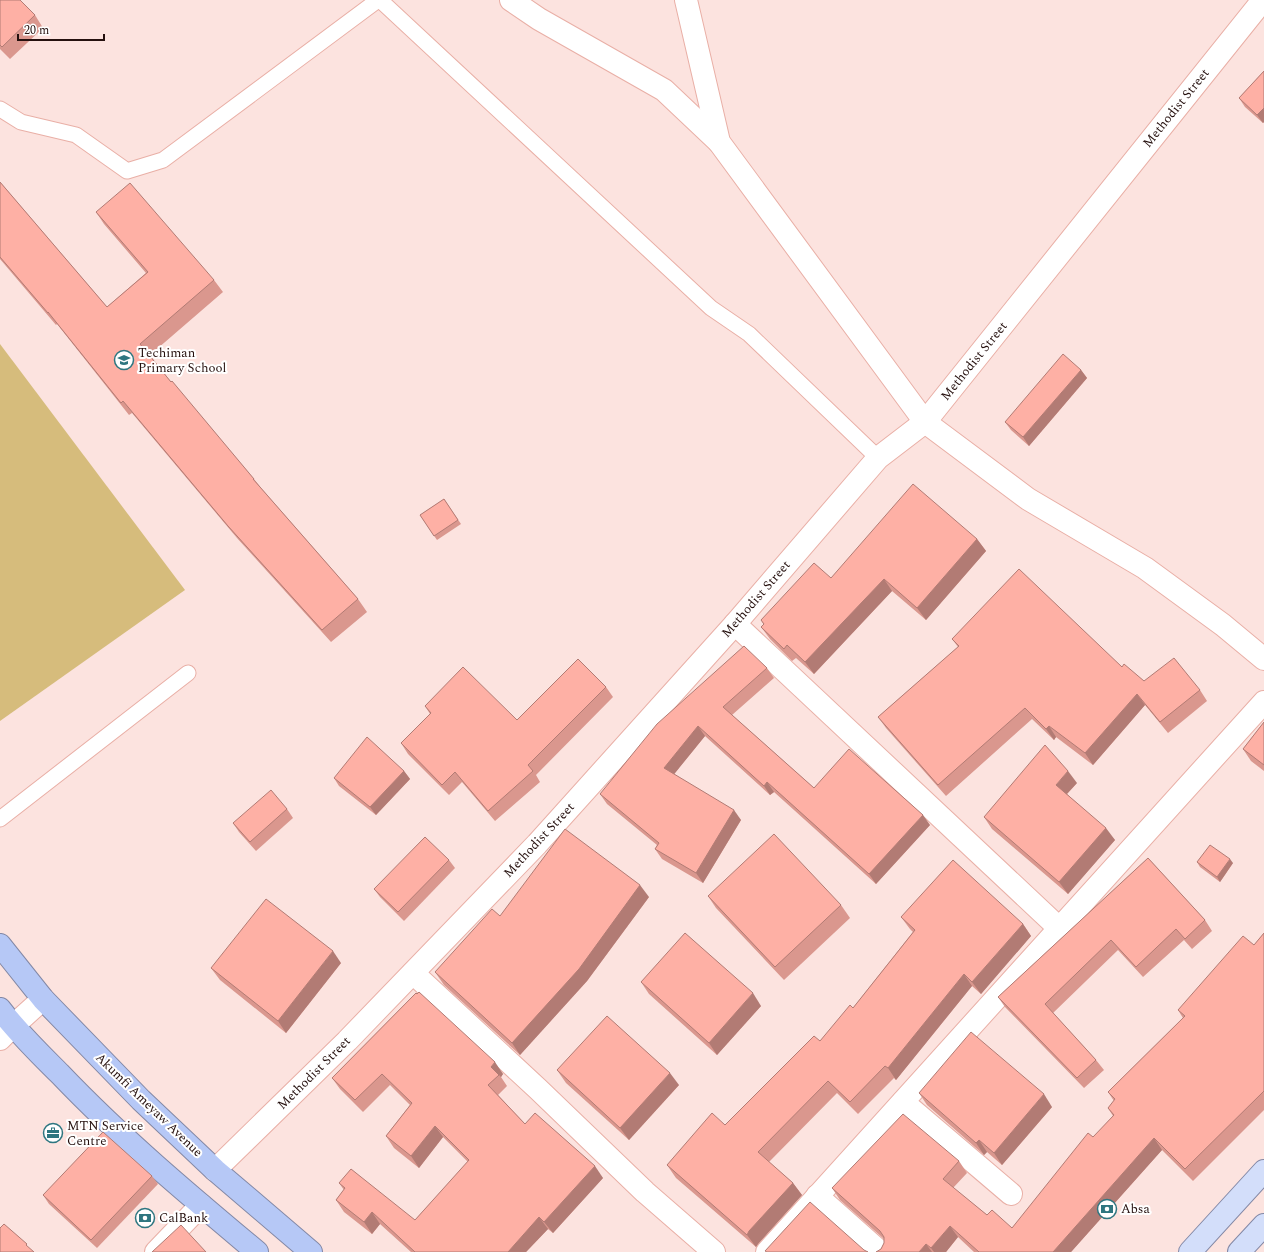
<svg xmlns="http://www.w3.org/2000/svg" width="1264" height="1252" viewBox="0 0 1264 1252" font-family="Spectral,serif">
<rect width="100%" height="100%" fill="#fce3df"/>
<path fill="#d6bc7c" d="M 0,344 L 185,590 L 0,721 Z"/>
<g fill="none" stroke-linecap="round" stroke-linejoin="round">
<defs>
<g id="lane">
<path d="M 380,0 L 711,308 L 749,334 L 878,458"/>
<path d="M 0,109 L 21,122 L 76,135 L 127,171 L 163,160 L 378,0"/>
<path d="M 0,819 L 188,673"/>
</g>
<g id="street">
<path d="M 511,0 L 539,19 L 664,90 L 719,142"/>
<path d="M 686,0 L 719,142 L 925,422 L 1028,499 L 1145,568 L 1223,625 L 1264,659"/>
<path d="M 735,624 L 1059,928"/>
<path d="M 413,973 L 538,1089 L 645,1192 L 714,1252"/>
<path d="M 903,1102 L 1011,1194"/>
<path d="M 215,1170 L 347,1041 L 537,844 L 735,624 L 878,458 L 925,422 L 1263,0"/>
<path d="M 817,1196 L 880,1252"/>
<path d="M 156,1252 L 201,1205"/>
<path d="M 767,1252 L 1264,702"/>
</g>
<path id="secondary" d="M 0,1039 L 13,1026 L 43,999"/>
<g id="primary">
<path d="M 1190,1252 L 1264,1171"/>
<path d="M 1239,1252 L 1264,1225"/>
</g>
<g id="highway">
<path d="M 0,945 L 43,999 L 141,1100 L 215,1170 L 311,1252"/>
<path d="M 0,1009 C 18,1033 39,1053 60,1074 C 121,1138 189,1195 257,1252"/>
</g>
</defs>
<use href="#lane" stroke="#e9afa6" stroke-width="17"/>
<use href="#street" stroke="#e9afa6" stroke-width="24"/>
<use href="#secondary" stroke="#e9afa6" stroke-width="24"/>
<use href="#primary" stroke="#8388a5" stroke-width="24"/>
<use href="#highway" stroke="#8388a5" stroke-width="24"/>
<use href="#lane" stroke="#fff" stroke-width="15"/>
<use href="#street" stroke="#fff" stroke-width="22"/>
<use href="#secondary" stroke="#fff" stroke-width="22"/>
<use href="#primary" stroke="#d3defa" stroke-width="22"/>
<use href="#highway" stroke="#b6c8f6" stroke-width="22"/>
</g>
<g fill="#da978e">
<path d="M 0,0 L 35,15 L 43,28 L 10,59 L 0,49 Z"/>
<path d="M 1264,71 L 1264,122 L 1263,123 L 1245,107 L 1239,98 Z"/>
<path d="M 0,182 L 107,307 L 146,273 L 104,224 L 96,212 L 214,280 L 223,292 L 150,355 L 171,382 L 254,479 L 261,488 L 358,599 L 367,612 L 331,642 L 237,538 L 132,413 L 129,415 L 57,324 L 56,325 L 0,259 Z"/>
<path d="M 1081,370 L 1087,378 L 1029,446 L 1011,430 L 1005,422 Z"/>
<path d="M 444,499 L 461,524 L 437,540 L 420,515 Z"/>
<path d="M 977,539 L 986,551 L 926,620 L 892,591 L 814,674 L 796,658 L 792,661 L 770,639 L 761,627 L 764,625 L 761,620 L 831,578 Z"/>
<path d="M 952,639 L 1122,667 L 1144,681 L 1200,690 L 1207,701 L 1168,733 L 1145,705 L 1093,765 L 1056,737 L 1054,740 L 1032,719 L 946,796 L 886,728 L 878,717 L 958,647 Z"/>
<path d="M 767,668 L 774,678 L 732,715 L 814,788 L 930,825 L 876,884 L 774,792 L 770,795 L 705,736 L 674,774 L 741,820 L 703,883 L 662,859 L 655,849 L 657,845 L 607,804 L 600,794 Z"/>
<path d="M 606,687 L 613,697 L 536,775 L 540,782 L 495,821 L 462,782 L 449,795 L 408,754 L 401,743 L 430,714 L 425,706 L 517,720 Z"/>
<path d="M 1264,722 L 1264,771 L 1251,761 L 1243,749 Z"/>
<path d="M 404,771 L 410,779 L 376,815 L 339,786 L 334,778 Z"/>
<path d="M 1077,783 L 1067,794 L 1115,840 L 1068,894 L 992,829 L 984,817 Z"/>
<path d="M 287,809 L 293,818 L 256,851 L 239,832 L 233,823 Z"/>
<path d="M 1148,858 L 1205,920 L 1212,931 L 1192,949 L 1184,940 L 1143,977 L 1118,950 L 1053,1013 L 1096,1060 L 1104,1070 L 1084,1088 L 1005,1007 L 998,997 Z"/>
<path d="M 449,860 L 455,868 L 404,921 L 380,897 L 374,889 Z"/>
<path d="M 1197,862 L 1233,863 L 1220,882 L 1200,867 Z"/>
<path d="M 708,896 L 841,905 L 850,918 L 784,980 L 716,908 Z"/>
<path d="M 649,897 L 587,981 L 520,1055 L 444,985 L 435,972 L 500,916 Z"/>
<path d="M 901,917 L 1023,924 L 1031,936 L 981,994 L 972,986 L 896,1080 L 894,1078 L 858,1114 L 837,1093 L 769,1162 L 793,1183 L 802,1195 L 758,1244 L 756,1247 L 676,1178 L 667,1165 L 725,1125 L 820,1041 L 853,1008 L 913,932 L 910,929 Z"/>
<path d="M 1264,933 L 1264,1110 L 1193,1181 L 1162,1150 L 1071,1252 L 974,1252 L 958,1237 L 946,1252 L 876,1252 L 881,1249 L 884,1243 L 884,1239 L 840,1200 L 832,1188 L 959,1161 L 967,1173 L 953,1188 L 987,1215 L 1012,1228 L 1113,1116 L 1108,1108 L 1114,1101 L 1108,1092 L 1183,1018 L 1178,1010 L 1254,945 Z"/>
<path d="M 341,963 L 286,1033 L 220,980 L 211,968 Z"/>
<path d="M 641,982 L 761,1006 L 717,1055 L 649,994 Z"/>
<path d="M 416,993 L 503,1074 L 501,1077 L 507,1086 L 498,1095 L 525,1124 L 603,1178 L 553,1233 L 548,1229 L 526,1252 L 411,1252 L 380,1224 L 372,1234 L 344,1212 L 336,1200 L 344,1190 L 339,1183 L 415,1220 L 468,1162 L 443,1137 L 419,1168 L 394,1148 L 386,1136 L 410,1105 L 390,1085 L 363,1112 L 340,1089 L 332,1078 Z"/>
<path d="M 557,1070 L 679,1085 L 629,1140 L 566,1083 Z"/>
<path d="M 919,1093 L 1052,1107 L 1002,1165 L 987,1152 L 984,1155 L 927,1105 Z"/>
<path d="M 152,1176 L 158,1184 L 97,1248 L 49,1204 L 43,1195 Z"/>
</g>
<g fill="#b27b74">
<path d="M 1264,108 L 1264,122 L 1263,123 L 1257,115 Z"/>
<path d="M 1081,370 L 1087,378 L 1029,446 L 1023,437 Z"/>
<path d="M 977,539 L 986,551 L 926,620 L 917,608 Z"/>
<path d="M 884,579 L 892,591 L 814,674 L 805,662 Z"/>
<path d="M 1137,694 L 1145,705 L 1093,765 L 1085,753 Z"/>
<path d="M 698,726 L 705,736 L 671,778 L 664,768 Z"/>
<path d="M 1049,726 L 1056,737 L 1054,740 L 1046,729 Z"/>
<path d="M 404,771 L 410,779 L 376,815 L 370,807 Z"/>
<path d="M 1068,771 L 1077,783 L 1064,797 L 1056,785 Z"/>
<path d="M 767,782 L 774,792 L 770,795 L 764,786 Z"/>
<path d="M 734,810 L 741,820 L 703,883 L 696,873 Z"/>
<path d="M 923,815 L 930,825 L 876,884 L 869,874 Z"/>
<path d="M 1106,828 L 1115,840 L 1068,894 L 1059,882 Z"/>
<path d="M 1230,859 L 1233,863 L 1220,882 L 1217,877 Z"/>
<path d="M 640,885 L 649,897 L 587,981 L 520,1055 L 512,1043 Z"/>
<path d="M 1023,924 L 1031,936 L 981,994 L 972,982 Z"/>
<path d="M 333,951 L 341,963 L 286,1033 L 278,1021 Z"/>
<path d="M 964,974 L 972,986 L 896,1080 L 888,1068 Z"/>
<path d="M 753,993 L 761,1006 L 717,1055 L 709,1043 Z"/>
<path d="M 495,1062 L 503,1074 L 501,1077 L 491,1067 Z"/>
<path d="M 670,1073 L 679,1085 L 629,1140 L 620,1128 Z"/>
<path d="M 1044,1094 L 1052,1107 L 1002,1165 L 994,1153 Z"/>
<path d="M 435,1126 L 443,1137 L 419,1168 L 411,1156 Z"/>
<path d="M 1154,1138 L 1162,1150 L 1071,1252 L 1053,1252 Z"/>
<path d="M 979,1140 L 987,1152 L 984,1155 L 976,1143 Z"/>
<path d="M 595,1166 L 603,1178 L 553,1233 L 544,1222 Z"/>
<path d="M 793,1183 L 802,1195 L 758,1244 L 756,1247 L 747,1235 L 749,1231 Z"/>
<path d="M 372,1212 L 380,1224 L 372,1234 L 364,1222 Z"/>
<path d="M 539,1217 L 548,1229 L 526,1252 L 508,1252 Z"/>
<path d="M 950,1226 L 958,1237 L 946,1252 L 934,1252 L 931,1248 Z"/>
<path d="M 926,1244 L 932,1252 L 919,1252 Z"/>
</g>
<g fill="#feb0a5" stroke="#b27b74">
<path d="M 0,0 L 20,0 L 35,15 L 2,47 L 0,45 Z"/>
<path d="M 1264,71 L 1264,108 L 1257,115 L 1239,98 Z"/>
<path d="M 0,182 L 107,307 L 148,272 L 96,212 L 130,183 L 214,280 L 140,344 L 171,382 L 172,381 L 254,479 L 253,479 L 358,599 L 322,630 L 228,526 L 123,401 L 121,403 L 48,312 L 48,313 L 0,257 Z"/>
<path d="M 1063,354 L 1081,370 L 1023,437 L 1005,422 Z"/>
<path d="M 913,484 L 977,539 L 917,608 L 884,579 L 805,662 L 787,645 L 784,649 L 761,627 L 764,624 L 761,620 L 814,563 L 831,578 Z"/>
<path d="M 444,499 L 458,520 L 434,536 L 420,515 Z"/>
<path d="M 1019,569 L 1122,667 L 1124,664 L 1144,681 L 1174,658 L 1200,690 L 1160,722 L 1137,694 L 1085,753 L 1049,726 L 1046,729 L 1025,708 L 938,785 L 878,717 L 959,646 L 952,639 Z"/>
<path d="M 744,646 L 767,668 L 723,707 L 814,788 L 849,749 L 923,815 L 869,874 L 767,782 L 764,786 L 698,726 L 664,768 L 734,810 L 696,873 L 655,849 L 659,843 L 600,794 L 657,724 Z"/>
<path d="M 578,659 L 606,687 L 528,765 L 533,771 L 488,811 L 455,772 L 442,785 L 401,743 L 431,713 L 425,706 L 463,667 L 517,720 Z"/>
<path d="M 1264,722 L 1264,765 L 1243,749 Z"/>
<path d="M 367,737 L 404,771 L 370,807 L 334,778 Z"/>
<path d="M 1045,745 L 1068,771 L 1056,785 L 1106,828 L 1059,882 L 984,817 Z"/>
<path d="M 271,790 L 287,809 L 250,842 L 233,823 Z"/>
<path d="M 565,829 L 640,885 L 579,969 L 512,1043 L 435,972 L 492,909 L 500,916 Z"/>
<path d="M 774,834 L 841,905 L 775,967 L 708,896 Z"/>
<path d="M 425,837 L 449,860 L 398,912 L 374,889 Z"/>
<path d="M 1210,845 L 1230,859 L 1217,877 L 1197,862 Z"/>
<path d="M 1148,858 L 1205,920 L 1185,939 L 1176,929 L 1136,967 L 1111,940 L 1045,1004 L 1096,1060 L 1077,1078 L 998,997 Z"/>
<path d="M 953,860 L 1023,924 L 972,982 L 964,974 L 888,1068 L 885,1066 L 850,1102 L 828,1081 L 758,1152 L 793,1183 L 749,1231 L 747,1235 L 667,1165 L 712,1113 L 725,1125 L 814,1036 L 820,1041 L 850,1005 L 853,1008 L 915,930 L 901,917 Z"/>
<path d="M 266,899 L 333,951 L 278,1021 L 211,968 Z"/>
<path d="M 685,933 L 753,993 L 709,1043 L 641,982 Z"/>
<path d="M 1264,933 L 1264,1091 L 1185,1169 L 1154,1138 L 1053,1252 L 979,1252 L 950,1226 L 931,1248 L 926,1244 L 919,1252 L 876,1252 L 881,1249 L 884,1243 L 884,1237 L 880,1231 L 832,1188 L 903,1114 L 959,1161 L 943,1179 L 987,1215 L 992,1210 L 1012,1228 L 1088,1133 L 1093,1137 L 1114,1115 L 1108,1108 L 1115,1099 L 1108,1092 L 1185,1016 L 1178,1010 L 1243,936 L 1254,945 Z"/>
<path d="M 419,992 L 495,1062 L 491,1067 L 499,1075 L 488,1085 L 525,1124 L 535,1113 L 595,1166 L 544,1222 L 539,1217 L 508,1252 L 415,1252 L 372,1212 L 364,1222 L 336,1200 L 345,1188 L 339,1183 L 351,1169 L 415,1220 L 469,1160 L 435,1126 L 411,1156 L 386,1136 L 412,1103 L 382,1074 L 355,1100 L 332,1078 L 416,993 L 417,994 Z"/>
<path d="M 607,1016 L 670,1073 L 620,1128 L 557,1070 Z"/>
<path d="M 971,1032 L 1044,1094 L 994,1153 L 979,1140 L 976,1143 L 919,1093 Z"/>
<path d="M 103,1132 L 152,1176 L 91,1240 L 43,1195 Z"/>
<path d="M 810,1202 L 864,1250 L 868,1252 L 767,1252 L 765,1251 Z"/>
<path d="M 4,1224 L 27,1244 L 26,1245 L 34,1252 L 0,1252 L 0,1228 Z"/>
<path d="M 181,1225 L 206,1252 L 152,1252 Z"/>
</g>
<defs>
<symbol id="school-ring" viewBox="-11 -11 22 22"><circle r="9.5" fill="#fff" stroke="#2e7680" stroke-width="1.5"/><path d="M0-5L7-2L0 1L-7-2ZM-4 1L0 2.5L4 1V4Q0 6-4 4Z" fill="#2e7680"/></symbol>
<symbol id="office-ring" viewBox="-11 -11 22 22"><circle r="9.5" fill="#fff" stroke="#2e7680" stroke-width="1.5"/><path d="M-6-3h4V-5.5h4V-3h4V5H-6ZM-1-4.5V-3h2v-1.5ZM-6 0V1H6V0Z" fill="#2e7680"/></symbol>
<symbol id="bank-ring" viewBox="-11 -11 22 22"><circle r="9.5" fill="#fff" stroke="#2e7680" stroke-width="1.5"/><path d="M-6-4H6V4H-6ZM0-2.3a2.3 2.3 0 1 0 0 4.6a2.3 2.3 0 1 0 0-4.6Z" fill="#2e7680"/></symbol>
</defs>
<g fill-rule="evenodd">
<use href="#school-ring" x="113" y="349" width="22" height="22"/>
<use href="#office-ring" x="42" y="1122" width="22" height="22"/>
<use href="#bank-ring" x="1096" y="1198" width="22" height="22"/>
<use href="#bank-ring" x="134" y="1207" width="22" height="22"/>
</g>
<g text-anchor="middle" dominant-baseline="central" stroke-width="4" stroke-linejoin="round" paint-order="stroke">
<g font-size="13" fill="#25100e" stroke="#fff">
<text transform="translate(1176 108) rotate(-51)">Methodist Street</text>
<text transform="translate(974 361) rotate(-51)">Methodist Street</text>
<text transform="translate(756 599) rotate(-49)">Methodist Street</text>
<text transform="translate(539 840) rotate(-47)">Methodist Street</text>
<text transform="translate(314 1073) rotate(-45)">Methodist Street</text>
<text transform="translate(149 1105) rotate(44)">Akumfi Ameyaw Avenue</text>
</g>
<g font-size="13" fill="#25100e" stroke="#fff" text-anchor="start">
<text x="138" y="353">Techiman<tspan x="138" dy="15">Primary School</tspan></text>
<text x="67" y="1126">MTN Service<tspan x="67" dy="15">Centre</tspan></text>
<text x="1121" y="1209">Absa</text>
<text x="159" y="1218">CalBank</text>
</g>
</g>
<path d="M18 34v6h86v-6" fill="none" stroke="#25100e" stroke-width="2"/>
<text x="24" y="34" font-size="12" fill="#25100e" stroke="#ffffff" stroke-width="3" paint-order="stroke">20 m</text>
</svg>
